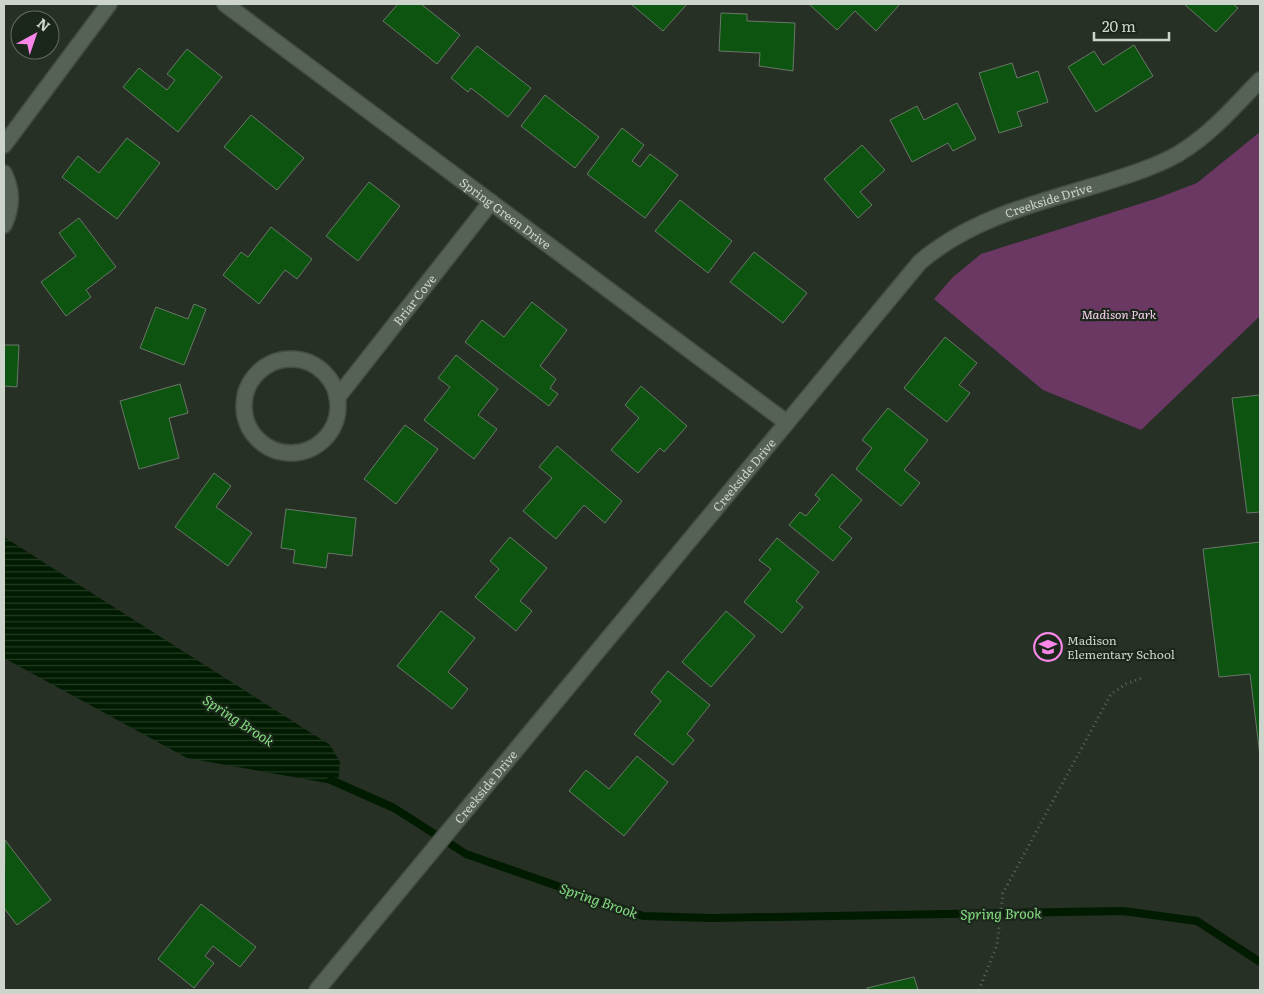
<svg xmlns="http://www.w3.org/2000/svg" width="1264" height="994" viewBox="0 0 1264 994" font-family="Literata,serif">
<defs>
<pattern id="water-rules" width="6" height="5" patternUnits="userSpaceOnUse" patternTransform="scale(1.25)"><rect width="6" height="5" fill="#001b00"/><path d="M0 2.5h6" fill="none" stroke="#243b24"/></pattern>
</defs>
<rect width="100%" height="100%" fill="#263025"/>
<path fill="#6b3864" d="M 1260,132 L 1260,316 L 1141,430 L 1043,390 L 934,299 L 952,278 L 981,254 L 1155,199 L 1197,183 Z"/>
<path fill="url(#water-rules)" d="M 4,537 L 330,745 L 340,762 L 338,785 L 187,758 L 4,658 Z"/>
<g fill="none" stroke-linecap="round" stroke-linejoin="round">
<path stroke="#001b00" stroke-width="8" d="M 331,780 L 394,808 L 466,854 L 643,916 L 712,918 L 1123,911 L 1197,921 L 1260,962"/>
</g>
<g fill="#0c5410" stroke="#6a7769">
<path d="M 398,4 L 421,4 L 460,35 L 437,64 L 383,21 Z"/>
<path d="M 631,4 L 687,4 L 663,31 Z"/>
<path d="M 809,4 L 900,4 L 876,31 L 855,11 L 837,30 Z"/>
<path d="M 1184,4 L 1233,4 L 1238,8 L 1216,32 Z"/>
<path d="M 721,13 L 747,14 L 747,21 L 795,23 L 793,71 L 759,66 L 760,53 L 719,51 Z"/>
<path d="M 1134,45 L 1153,76 L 1096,112 L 1068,67 L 1094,51 L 1103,65 Z"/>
<path d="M 477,46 L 531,88 L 508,117 L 471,88 L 468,92 L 451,78 Z"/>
<path d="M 187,49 L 222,77 L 178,132 L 123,87 L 139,68 L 167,90 L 175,80 L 167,74 Z"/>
<path d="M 1012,63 L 1017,78 L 1038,71 L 1048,102 L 1017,112 L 1022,126 L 999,133 L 979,73 Z"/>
<path d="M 545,95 L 599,137 L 575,168 L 521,126 Z"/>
<path d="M 957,103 L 976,139 L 953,151 L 948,143 L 912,162 L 890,120 L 917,106 L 924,120 Z"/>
<path d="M 251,115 L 304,158 L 277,190 L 224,147 Z"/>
<path d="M 622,128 L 644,145 L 632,161 L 640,167 L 650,154 L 678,175 L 645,218 L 587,174 Z"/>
<path d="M 127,138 L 160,163 L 117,219 L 62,177 L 78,156 L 99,173 Z"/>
<path d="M 862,145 L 885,170 L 860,192 L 872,205 L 858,218 L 824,179 Z"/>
<path d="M 369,182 L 400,206 L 358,261 L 326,236 Z"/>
<path d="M 680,200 L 732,241 L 708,273 L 655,231 Z"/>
<path d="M 79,218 L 116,267 L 86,290 L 91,297 L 66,316 L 41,282 L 76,256 L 59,233 Z"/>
<path d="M 271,227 L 312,259 L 297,279 L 285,270 L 259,304 L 223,275 L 241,252 L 248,257 Z"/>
<path d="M 754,252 L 807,293 L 783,323 L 730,282 Z"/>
<path d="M 532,302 L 567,330 L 540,366 L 556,379 L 550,388 L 558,394 L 549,406 L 465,342 L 482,320 L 504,337 Z"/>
<path d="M 194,304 L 206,309 L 184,365 L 140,348 L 156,307 L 188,319 Z"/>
<path d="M 945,337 L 977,363 L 959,385 L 970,393 L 947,422 L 904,388 Z"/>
<path d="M 4,345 L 19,345 L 17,387 L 4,386 Z"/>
<path d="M 456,355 L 498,389 L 478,415 L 497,429 L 474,459 L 424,420 L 450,387 L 438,378 Z"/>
<path d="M 180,384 L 188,413 L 169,418 L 179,458 L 139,469 L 120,401 Z"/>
<path d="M 641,386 L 687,426 L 664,452 L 660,448 L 638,473 L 611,450 L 639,418 L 625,405 Z"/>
<path d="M 1260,395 L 1260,512 L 1247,513 L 1232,398 Z"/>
<path d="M 888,408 L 928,440 L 904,470 L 920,483 L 901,506 L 856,469 L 872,448 L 862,440 Z"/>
<path d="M 405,425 L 438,449 L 396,504 L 364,479 Z"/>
<path d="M 557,446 L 622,501 L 605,523 L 584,505 L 556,539 L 523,511 L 552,478 L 539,467 Z"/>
<path d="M 214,473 L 231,486 L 216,507 L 252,533 L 228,566 L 175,527 Z"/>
<path d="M 832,474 L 862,500 L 839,527 L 852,538 L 833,561 L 789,525 L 800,512 L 806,516 L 820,499 L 815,495 Z"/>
<path d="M 286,509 L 356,518 L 352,556 L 328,553 L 326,568 L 293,563 L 295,550 L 281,548 Z"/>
<path d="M 510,537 L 547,568 L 520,601 L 532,611 L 516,631 L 475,597 L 499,569 L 490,561 Z"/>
<path d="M 777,538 L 819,572 L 796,601 L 803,607 L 782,633 L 744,602 L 771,569 L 759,560 Z"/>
<path d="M 1260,542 L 1260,756 L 1250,674 L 1219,677 L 1203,549 Z"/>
<path d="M 441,611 L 475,638 L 448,672 L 468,689 L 452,709 L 397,666 Z"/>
<path d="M 726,611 L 755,636 L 711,687 L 682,662 Z"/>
<path d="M 668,671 L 710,705 L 687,734 L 694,740 L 673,765 L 634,734 L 661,701 L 651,692 Z"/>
<path d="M 637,756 L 668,782 L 624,836 L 569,791 L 586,770 L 609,789 Z"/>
<path d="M 5,840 L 51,900 L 17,925 L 4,908 Z"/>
<path d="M 201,904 L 256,947 L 240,967 L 213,946 L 205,956 L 214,963 L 194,988 L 158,959 Z"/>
<path d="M 914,977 L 918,990 L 867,990 L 867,988 Z"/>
</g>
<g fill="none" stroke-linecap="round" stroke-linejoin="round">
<defs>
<g id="minor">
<path id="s1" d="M 225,4 L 786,422"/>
<path d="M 4,145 L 109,4"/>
<path d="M 4,173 C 13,192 12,207 4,225"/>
<circle cx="291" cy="406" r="47"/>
<path id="s2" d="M 337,398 L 491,202"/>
<path id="s3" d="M 317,990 L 920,262 C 973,217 1038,203 1103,183 C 1129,175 1155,167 1178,154 C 1210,135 1234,107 1260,80"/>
</g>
</defs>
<use href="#minor" stroke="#434d43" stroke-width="18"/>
<path stroke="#5e675d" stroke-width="3" stroke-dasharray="1 4" stroke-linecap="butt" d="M 979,990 L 997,945 L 1003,893 L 1111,694 L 1126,684 L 1142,678"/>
<use href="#minor" stroke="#556255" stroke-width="15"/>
</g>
<defs>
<symbol id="school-ring" viewBox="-11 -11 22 22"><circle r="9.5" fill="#1c271b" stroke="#f987e8" stroke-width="1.5"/><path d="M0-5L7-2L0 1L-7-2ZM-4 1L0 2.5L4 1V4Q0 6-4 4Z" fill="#f987e8"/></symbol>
</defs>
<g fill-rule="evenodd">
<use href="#school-ring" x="1032" y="631" width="32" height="32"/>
</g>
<g text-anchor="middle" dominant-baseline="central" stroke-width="4.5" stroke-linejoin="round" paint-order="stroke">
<g font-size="12" fill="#cdd4cc" stroke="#1c271b">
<text stroke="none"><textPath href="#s3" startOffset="1089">Creekside Drive</textPath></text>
<text stroke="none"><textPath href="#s1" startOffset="350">Spring Green Drive</textPath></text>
<text stroke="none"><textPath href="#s2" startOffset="125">Briar Cove</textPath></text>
<text stroke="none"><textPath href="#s3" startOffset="669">Creekside Drive</textPath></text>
<text stroke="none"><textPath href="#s3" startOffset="264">Creekside Drive</textPath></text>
</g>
<g font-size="12" font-style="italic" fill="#f9d1f1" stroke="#1c271b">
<text x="1119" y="314">Madison Park</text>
</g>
<g font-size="12" fill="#cdd4cc" stroke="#1c271b" text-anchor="start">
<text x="1067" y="640">Madison<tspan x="1067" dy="14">Elementary School</tspan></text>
</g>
<g font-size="14" font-style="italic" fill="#85dd82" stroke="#1c271b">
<text transform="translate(239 720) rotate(33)">Spring Brook</text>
<text transform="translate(599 900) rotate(19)">Spring Brook</text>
<text transform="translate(1001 913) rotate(-1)">Spring Brook</text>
</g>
</g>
<rect width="1264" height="994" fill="none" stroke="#cdd4cc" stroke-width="10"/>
<g transform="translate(35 35) rotate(40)"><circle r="24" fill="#1c271b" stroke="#636c62"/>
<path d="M0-4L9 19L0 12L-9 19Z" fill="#f987e8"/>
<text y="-8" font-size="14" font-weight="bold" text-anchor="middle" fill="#cdd4cc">N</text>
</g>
<path d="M1094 32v8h75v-8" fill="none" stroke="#cdd4cc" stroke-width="2.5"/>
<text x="1102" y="32" font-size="15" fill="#cdd4cc" stroke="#1c271b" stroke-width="4" paint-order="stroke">20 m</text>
</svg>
